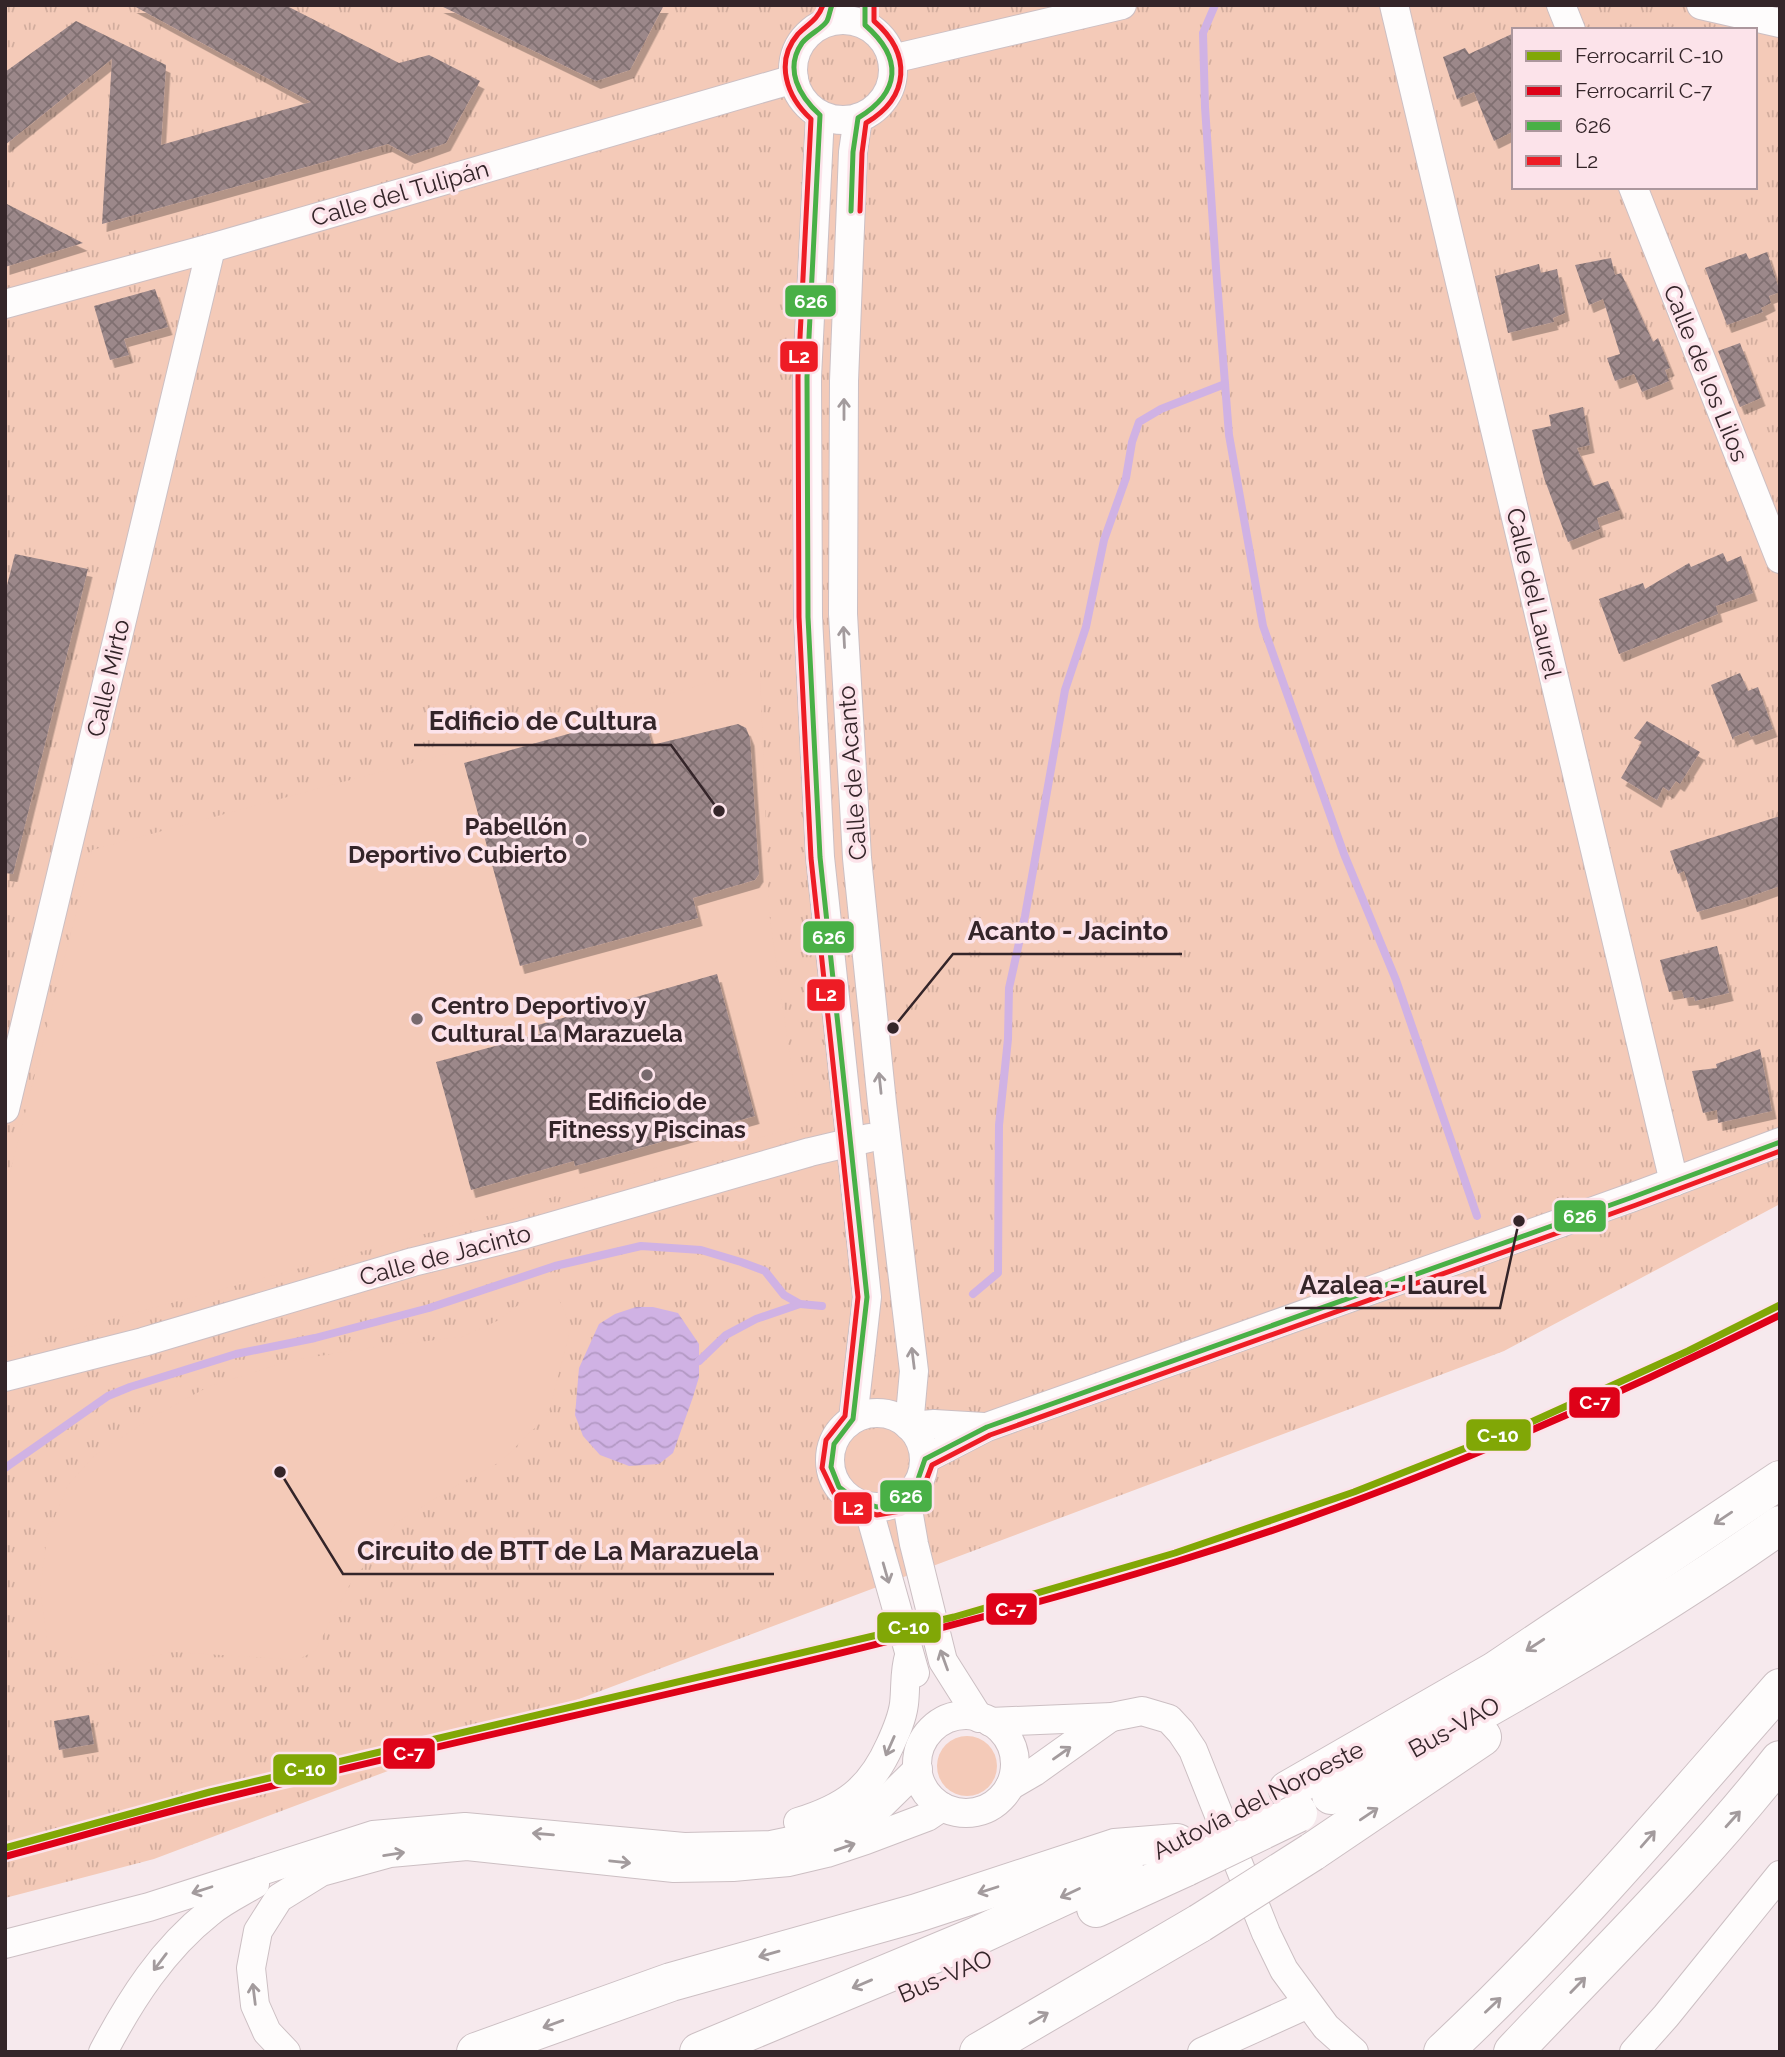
<svg xmlns="http://www.w3.org/2000/svg" width="1785" height="2057" viewBox="0 0 1785 2057" font-family="Raleway,sans-serif">
<defs>
<pattern id="park-tufts" width="24" height="20" patternUnits="userSpaceOnUse" patternTransform="scale(1.75)"><rect width="24" height="20" fill="#f4cab8"/><path d="M3 7l-1-3M5 7V3M7 7l1-3M15 17l-1-3M17 17v-4M19 17l1-3" fill="none" stroke="#d2ad9e"/></pattern>
<pattern id="water-waves" width="16" height="10" patternUnits="userSpaceOnUse" patternTransform="scale(1.75)"><rect width="16" height="10" fill="#d0b2e4"/><path d="M0 5q4-4 8 0t8 0" fill="none" stroke="#b399c4"/></pattern>
<pattern id="building-cross-hatch" width="8" height="8" patternUnits="userSpaceOnUse" patternTransform="scale(1.75)"><rect width="8" height="8" fill="#9c888a"/><path d="M0 0l8 8M0 8l8-8" fill="none" stroke="#806f71"/></pattern>
<filter id="shadow"><feDropShadow dx="4.5" dy="8" stdDeviation="0" flood-color="#0004"/></filter>
</defs>
<rect width="100%" height="100%" fill="#f6e9ed"/>
<path fill="url(#park-tufts)" fill-rule="evenodd" d="M 5,5 L 1780,5 L 1780,1204 L 1504,1351 L 154,1859 L 5,1898 ZM 1514,30 L 1755,30 L 1755,187 L 1514,187 Z"/>
<g fill="#f4cab8">
<path d="M 760,669 L 769,912 L 800,1126 L 400,1241 L 5,1348 L 5,1192 L 92,850 Z"/>
<path d="M 529,1297 L 558,1297 L 571,1327 L 548,1415 L 500,1462 L 462,1482 L 396,1523 L 349,1586 L 315,1651 L 297,1660 L 174,1652 L 97,1665 L 65,1656 L 47,1638 L 40,1590 L 47,1536 L 68,1485 L 95,1455 L 154,1416 L 210,1386 L 289,1361 L 374,1347 L 462,1337 L 497,1321 Z"/>
<circle cx="875" cy="1462" r="33"/>
<circle cx="967" cy="1766" r="30"/>
</g>
<path fill="url(#water-waves)" d="M 636,1307 L 653,1307 L 678,1313 L 699,1344 L 699,1377 L 693,1397 L 673,1453 L 659,1464 L 629,1466 L 600,1455 L 583,1436 L 575,1415 L 579,1368 L 599,1324 L 615,1314 Z"/>
<g fill="none" stroke-linecap="round" stroke-linejoin="round">
<g stroke="#d0b2e4" stroke-width="8">
<path d="M 1215,5 L 1203,33 L 1205,107 L 1216,268 L 1229,435 L 1263,626 L 1344,854 L 1396,980 L 1477,1216"/>
<path d="M 973,1294 L 998,1273 L 999,1125 L 1008,1039 L 1009,988 L 1025,916 L 1065,690 L 1086,627 L 1104,540 L 1126,478 L 1132,442 L 1139,422 L 1161,409 L 1225,384"/>
<path d="M 699,1361 L 726,1335 L 756,1319 L 800,1304"/>
<path d="M 5,1468 L 108,1396 L 130,1387 L 236,1354 L 315,1338 L 429,1308 L 555,1266 L 641,1246 L 701,1250 L 741,1262 L 765,1271 L 784,1295 L 800,1304 L 822,1306"/>
</g>
</g>
<g fill="url(#building-cross-hatch)" filter="url(#shadow)">
<path d="M 132,5 L 285,5 L 399,63 L 429,55 L 480,81 L 446,143 L 410,156 L 388,144 L 102,224 L 112,59 L 5,145 L 5,72 L 76,21 L 166,65 L 161,145 L 311,102 Z"/>
<path d="M 439,5 L 664,5 L 630,70 L 596,81 Z"/>
<path d="M 1514,33 L 1514,131 L 1494,141 L 1474,92 L 1457,99 L 1443,57 L 1465,48 L 1469,54 Z"/>
<path d="M 5,203 L 83,243 L 5,267 Z"/>
<path d="M 1767,252 L 1780,292 L 1769,296 L 1771,303 L 1761,308 L 1763,312 L 1727,325 L 1705,268 L 1746,253 L 1749,259 Z"/>
<path d="M 1611,258 L 1615,275 L 1621,273 L 1653,342 L 1658,338 L 1670,368 L 1665,370 L 1669,381 L 1642,392 L 1634,374 L 1615,381 L 1607,358 L 1620,354 L 1603,299 L 1589,305 L 1575,265 Z"/>
<path d="M 1539,264 L 1541,273 L 1557,269 L 1565,313 L 1553,318 L 1554,322 L 1508,333 L 1495,276 Z"/>
<path d="M 155,289 L 168,327 L 124,339 L 129,355 L 110,360 L 94,306 Z"/>
<path d="M 1740,343 L 1761,398 L 1740,407 L 1718,351 Z"/>
<path d="M 1583,407 L 1590,445 L 1577,448 L 1593,486 L 1608,481 L 1620,510 L 1597,518 L 1600,529 L 1568,542 L 1544,478 L 1532,430 L 1551,426 L 1549,415 Z"/>
<path d="M 1723,553 L 1727,562 L 1741,556 L 1753,593 L 1716,606 L 1718,614 L 1619,654 L 1599,599 L 1643,583 L 1645,589 L 1689,563 L 1691,567 Z"/>
<path d="M 15,554 L 88,569 L 13,874 L 5,873 L 5,593 Z"/>
<path d="M 1740,673 L 1748,691 L 1758,687 L 1773,729 L 1751,737 L 1748,731 L 1734,737 L 1733,740 L 1711,685 Z"/>
<path d="M 643,713 L 652,745 L 738,724 L 746,728 L 750,738 L 759,874 L 755,880 L 693,898 L 698,918 L 520,966 L 464,763 Z"/>
<path d="M 1647,721 L 1700,752 L 1680,784 L 1676,781 L 1669,791 L 1663,787 L 1657,800 L 1621,778 L 1642,742 L 1634,738 Z"/>
<path d="M 1780,816 L 1780,886 L 1740,900 L 1697,912 L 1684,871 L 1678,874 L 1670,851 Z"/>
<path d="M 1717,946 L 1729,993 L 1695,1001 L 1694,997 L 1684,998 L 1682,990 L 1669,992 L 1660,960 Z"/>
<path d="M 717,974 L 755,1116 L 575,1166 L 574,1161 L 471,1190 L 436,1062 L 540,1034 L 538,1025 Z"/>
<path d="M 1760,1049 L 1772,1111 L 1718,1123 L 1717,1110 L 1703,1113 L 1692,1071 L 1717,1068 L 1716,1064 Z"/>
<path d="M 89,1715 L 94,1744 L 59,1750 L 54,1721 Z"/>
</g>
<g fill="none" stroke-linecap="round" stroke-linejoin="round">
<defs>
<g id="minor">
<path d="M 1394,5 L 1674,1182"/>
<path d="M 1561,5 L 1571,30"/>
<path d="M 1701,5 L 1780,23"/>
<circle cx="843" cy="70" r="50"/>
<path d="M 892,59 L 1122,5"/>
<path d="M 820,115 L 807,377 L 808,617 L 820,857 L 867,1297 L 853,1419"/>
<path d="M 858,118 L 853,152 L 844,381 L 843,614 L 857,858 L 882,1103 L 914,1371 L 909,1426"/>
<path d="M 1633,187 L 1780,559"/>
<path d="M 5,304 L 211,248 L 794,79"/>
<path d="M 5,1109 L 211,248"/>
<path d="M 5,1377 L 143,1342 L 413,1262 L 522,1235 L 810,1152 L 869,1138"/>
<circle cx="877" cy="1460" r="47"/>
<path d="M 909,1426 L 934,1424 L 984,1427"/>
<path d="M 925,1459 L 987,1427 L 1633,1197 L 1780,1142"/>
<path d="M 906,1498 L 914,1544 L 943,1661 L 979,1718"/>
<path d="M 868,1507 L 915,1673"/>
<circle cx="966" cy="1764" r="49"/>
<path d="M 990,1722 L 1112,1717 L 1142,1711 L 1169,1719 L 1181,1732 L 1193,1750 L 1266,1933 L 1284,1970 L 1326,2027 L 1354,2052"/>
<path d="M 1010,1786 L 1034,1772 L 1111,1717"/>
<path d="M 798,1822 C 844,1808 870,1790 890,1745 C 896,1732 902,1719 904,1704 C 906,1687 904,1672 909,1656"/>
<path d="M 5,1944 L 149,1907 L 373,1835 L 465,1827 L 684,1847 L 771,1845 L 819,1835 L 869,1817 L 918,1769"/>
<path d="M 103,2052 C 131,1999 163,1949 210,1912 C 223,1901 240,1893 255,1884"/>
<path d="M 286,2052 L 267,2032 L 255,2005 L 251,1968 L 258,1931 L 279,1898 L 321,1872 L 390,1853 L 467,1846 L 674,1868 L 733,1867 L 789,1862 L 827,1853 L 866,1840 L 927,1817 L 942,1807"/>
<path d="M 1202,2052 L 1308,2004"/>
<path d="M 1634,2052 L 1666,2016 L 1780,1875"/>
</g>
<g id="highway">
<path d="M 1288,1790 L 1495,1671 L 1780,1480"/>
<path d="M 1331,1795 C 1484,1711 1637,1626 1780,1525"/>
<path d="M 1312,1852 L 1482,1737"/>
<path d="M 1096,1908 L 1186,1867"/>
<path d="M 476,2052 L 671,1982 L 917,1913 L 1115,1848 L 1177,1843"/>
<path d="M 699,2052 L 977,1936 L 1124,1868"/>
<path d="M 979,2052 L 1200,1923"/>
<path d="M 1443,2052 C 1564,1939 1671,1812 1780,1688"/>
<path d="M 1513,2052 C 1604,1956 1698,1864 1780,1760"/>
</g>
</defs>
<use href="#minor" stroke="#ccbfc3" stroke-width="30"/>
<use href="#highway" stroke="#ccbfc3" stroke-width="40"/>
<use href="#minor" stroke="#fefcfc" stroke-width="28"/>
<use href="#highway" stroke="#fefcfc" stroke-width="38"/>
<defs>
<g id="highway-bridge">
<path d="M 1186,1867 L 1298,1813"/>
<path d="M 1200,1923 L 1312,1852"/>
</g>
</defs>
<use href="#highway-bridge" stroke="#ccbfc3" stroke-width="40" stroke-linecap="butt"/>
<use href="#highway-bridge" stroke="#fefcfc" stroke-width="38"/>
<defs>
<g id="bus-1">
<path d="M 832,5 C 830,10 829,17 827,21 C 822,29 809,34 802,43 C 784,69 799,96 820,115 L 807,377 L 808,617 L 820,857 L 867,1297 L 853,1419 L 834,1444 L 831,1467 L 839,1487 L 856,1500 L 877,1507 L 898,1503 L 915,1488 L 925,1459 L 987,1427 L 1633,1197 L 1780,1142"/>
<path d="M 851,211 L 853,152 L 858,118 C 901,92 903,58 865,25 L 865,5"/>
</g>
<g id="bus-2">
<path d="M 823,5 C 817,21 809,23 798,34 C 774,62 787,97 811,119 L 798,377 L 799,617 L 811,858 L 858,1297 L 845,1416 L 826,1440 L 822,1468 L 834,1493 L 852,1508 L 877,1515 L 901,1511 L 921,1494 L 932,1465 L 990,1435 L 1636,1205 L 1780,1151"/>
<path d="M 860,211 L 862,153 L 866,123 C 910,97 912,54 874,21 L 874,5"/>
</g>
</defs>
<use href="#bus-1" stroke="#fce3ea" stroke-width="10"/>
<use href="#bus-2" stroke="#fce3ea" stroke-width="10"/>
<use href="#bus-1" stroke="#49b046" stroke-width="5"/>
<use href="#bus-2" stroke="#ee1c25" stroke-width="5"/>
<defs>
<path id="rail-1" d="M 5,1848 L 210,1792 L 954,1617 L 1175,1553 L 1354,1492 L 1529,1423 L 1688,1351 L 1780,1305"/>
<path id="rail-2" d="M 7,1856 C 76,1838 145,1817 215,1800 C 535,1720 860,1659 1175,1562 C 1384,1498 1585,1412 1780,1315"/>
</defs>
<use href="#rail-1" stroke="#fce3ea" stroke-width="12"/>
<use href="#rail-2" stroke="#fce3ea" stroke-width="12"/>
<use href="#rail-1" stroke="#81a706" stroke-width="7"/>
<use href="#rail-2" stroke="#de0118" stroke-width="7"/>
</g>
<defs><path id="oneway-shaft" d="M-6 0H5M1.5-3L5.5 0L1.5 3" fill="none" stroke-width="1.6" stroke-linecap="round" stroke-linejoin="round" transform="scale(1.75)"/></defs>
<g stroke="#a39b9d">
<use href="#oneway-shaft" transform="translate(844 409) rotate(-90)"/>
<use href="#oneway-shaft" transform="translate(844 637) rotate(-93)"/>
<use href="#oneway-shaft" transform="translate(880 1083) rotate(-96)"/>
<use href="#oneway-shaft" transform="translate(913 1358) rotate(-97)"/>
<use href="#oneway-shaft" transform="translate(1723 1518) rotate(146)"/>
<use href="#oneway-shaft" transform="translate(886 1573) rotate(74)"/>
<use href="#oneway-shaft" transform="translate(1535 1645) rotate(147)"/>
<use href="#oneway-shaft" transform="translate(944 1660) rotate(-110)"/>
<use href="#oneway-shaft" transform="translate(890 1746) rotate(114)"/>
<use href="#oneway-shaft" transform="translate(1062 1753) rotate(-35)"/>
<use href="#oneway-shaft" transform="translate(1369 1814) rotate(-34)"/>
<use href="#oneway-shaft" transform="translate(1733 1819) rotate(-48)"/>
<use href="#oneway-shaft" transform="translate(543 1834) rotate(-175)"/>
<use href="#oneway-shaft" transform="translate(1648 1839) rotate(-49)"/>
<use href="#oneway-shaft" transform="translate(845 1847) rotate(-19)"/>
<use href="#oneway-shaft" transform="translate(394 1854) rotate(-9)"/>
<use href="#oneway-shaft" transform="translate(620 1862) rotate(6)"/>
<use href="#oneway-shaft" transform="translate(202 1890) rotate(162)"/>
<use href="#oneway-shaft" transform="translate(988 1890) rotate(162)"/>
<use href="#oneway-shaft" transform="translate(1070 1893) rotate(155)"/>
<use href="#oneway-shaft" transform="translate(769 1954) rotate(164)"/>
<use href="#oneway-shaft" transform="translate(160 1962) rotate(127)"/>
<use href="#oneway-shaft" transform="translate(862 1984) rotate(157)"/>
<use href="#oneway-shaft" transform="translate(1578 1985) rotate(-46)"/>
<use href="#oneway-shaft" transform="translate(254 1994) rotate(-97)"/>
<use href="#oneway-shaft" transform="translate(1493 2005) rotate(-43)"/>
<use href="#oneway-shaft" transform="translate(1039 2018) rotate(-30)"/>
<use href="#oneway-shaft" transform="translate(553 2024) rotate(160)"/>
</g>
<g fill="#786a6e" stroke="#fce3ea" stroke-width="2.5">
<circle cx="581" cy="840" r="7"/>
<circle cx="417" cy="1019" r="7"/>
<circle cx="647" cy="1075" r="7"/>
</g>
<g text-anchor="middle" dominant-baseline="central" stroke-width="7" stroke-linejoin="round" paint-order="stroke">
<g font-size="24" fill="#342529" stroke="#fce3ea">
<text transform="translate(400 193) rotate(-16)">Calle del Tulipán</text>
<text transform="translate(1706 373) rotate(68)">Calle de los Lilos</text>
<text transform="translate(1534 593) rotate(77)">Calle del Laurel</text>
<text transform="translate(108 678) rotate(-77)">Calle Mirto</text>
<text transform="translate(852 773) rotate(-94)">Calle de Acanto</text>
<text transform="translate(445 1255) rotate(-15)">Calle de Jacinto</text>
<text transform="translate(1454 1727) rotate(-29)">Bus-VAO</text>
<text transform="translate(1258 1800) rotate(-27)">Autovía del Noroeste</text>
<text transform="translate(945 1976) rotate(-23)">Bus-VAO</text>
</g>
<g font-size="24" font-weight="bold" fill="#342529" stroke="#fce3ea" text-anchor="end">
<text x="567" y="826">Pabellón<tspan x="567" dy="28">Deportivo Cubierto</tspan></text>
<text x="431" y="1005" text-anchor="start">Centro Deportivo y<tspan x="431" dy="28">Cultural La Marazuela</tspan></text>
<text x="647" y="1101" text-anchor="middle">Edificio de<tspan x="647" dy="28">Fitness y Piscinas</tspan></text>
</g>
</g>
<path fill="none" stroke="#342529" stroke-width="2.5" d="M719 811L671 745H414M893 1028L953 954H1182M1519 1221L1500 1308H1285M280 1472L343 1574H774"/>
<g fill="#342529" stroke="#fce3ea" stroke-width="2.5">
<circle cx="719" cy="811" r="7"/>
<circle cx="893" cy="1028" r="7"/>
<circle cx="1519" cy="1221" r="7"/>
<circle cx="280" cy="1472" r="7"/>
</g>
<g font-size="26" text-anchor="middle" font-weight="bold" fill="#342529" stroke="#fce3ea" stroke-width="7" stroke-linejoin="round" paint-order="stroke">
<text x="543" y="730">Edificio de Cultura</text>
<text x="1068" y="940">Acanto - Jacinto</text>
<text x="1393" y="1294">Azalea - Laurel</text>
<text x="558" y="1560">Circuito de BTT de La Marazuela</text>
</g>
<g stroke="#fce3ea" stroke-width="2.5">
<rect x="784" y="284" width="53" height="34" rx="7" fill="#49b046"/>
<rect x="779" y="340" width="40" height="33" rx="7" fill="#ee1c25"/>
<rect x="802" y="920" width="53" height="34" rx="7" fill="#49b046"/>
<rect x="806" y="978" width="40" height="34" rx="7" fill="#ee1c25"/>
<rect x="1553" y="1199" width="54" height="34" rx="7" fill="#49b046"/>
<rect x="1568" y="1386" width="53" height="33" rx="7" fill="#de0118"/>
<rect x="1465" y="1418" width="67" height="34" rx="7" fill="#81a706"/>
<rect x="879" y="1479" width="54" height="34" rx="7" fill="#49b046"/>
<rect x="833" y="1491" width="40" height="34" rx="7" fill="#ee1c25"/>
<rect x="985" y="1592" width="53" height="34" rx="7" fill="#de0118"/>
<rect x="876" y="1611" width="66" height="33" rx="7" fill="#81a706"/>
<rect x="382" y="1737" width="54" height="33" rx="7" fill="#de0118"/>
<rect x="272" y="1753" width="66" height="33" rx="7" fill="#81a706"/>
</g>
<g font-size="19" text-anchor="middle" font-weight="bold" fill="#fff">
<text x="811" y="308">626</text>
<text x="799" y="363">L2</text>
<text x="829" y="944">626</text>
<text x="826" y="1001">L2</text>
<text x="1580" y="1223">626</text>
<text x="1595" y="1409">C-7</text>
<text x="1498" y="1442">C-10</text>
<text x="906" y="1503">626</text>
<text x="853" y="1515">L2</text>
<text x="1011" y="1616">C-7</text>
<text x="909" y="1634">C-10</text>
<text x="409" y="1760">C-7</text>
<text x="305" y="1776">C-10</text>
</g>
<rect width="1785" height="2057" fill="none" stroke="#342529" stroke-width="14"/>
<rect x="1512" y="28" width="245" height="161" fill="#fce3ea" stroke="#ac979d" stroke-width="2"/>
<rect x="1526" y="51" width="35" height="10" fill="#81a706" stroke="#ac979d" stroke-width="2"/>
<text x="1575" y="63" font-size="21" fill="#342529">Ferrocarril C-10</text>
<rect x="1526" y="86" width="35" height="10" fill="#de0118" stroke="#ac979d" stroke-width="2"/>
<text x="1575" y="98" font-size="21" fill="#342529">Ferrocarril C-7</text>
<rect x="1526" y="121" width="35" height="10" fill="#49b046" stroke="#ac979d" stroke-width="2"/>
<text x="1575" y="133" font-size="21" fill="#342529">626</text>
<rect x="1526" y="156" width="35" height="10" fill="#ee1c25" stroke="#ac979d" stroke-width="2"/>
<text x="1575" y="168" font-size="21" fill="#342529">L2</text>
</svg>
